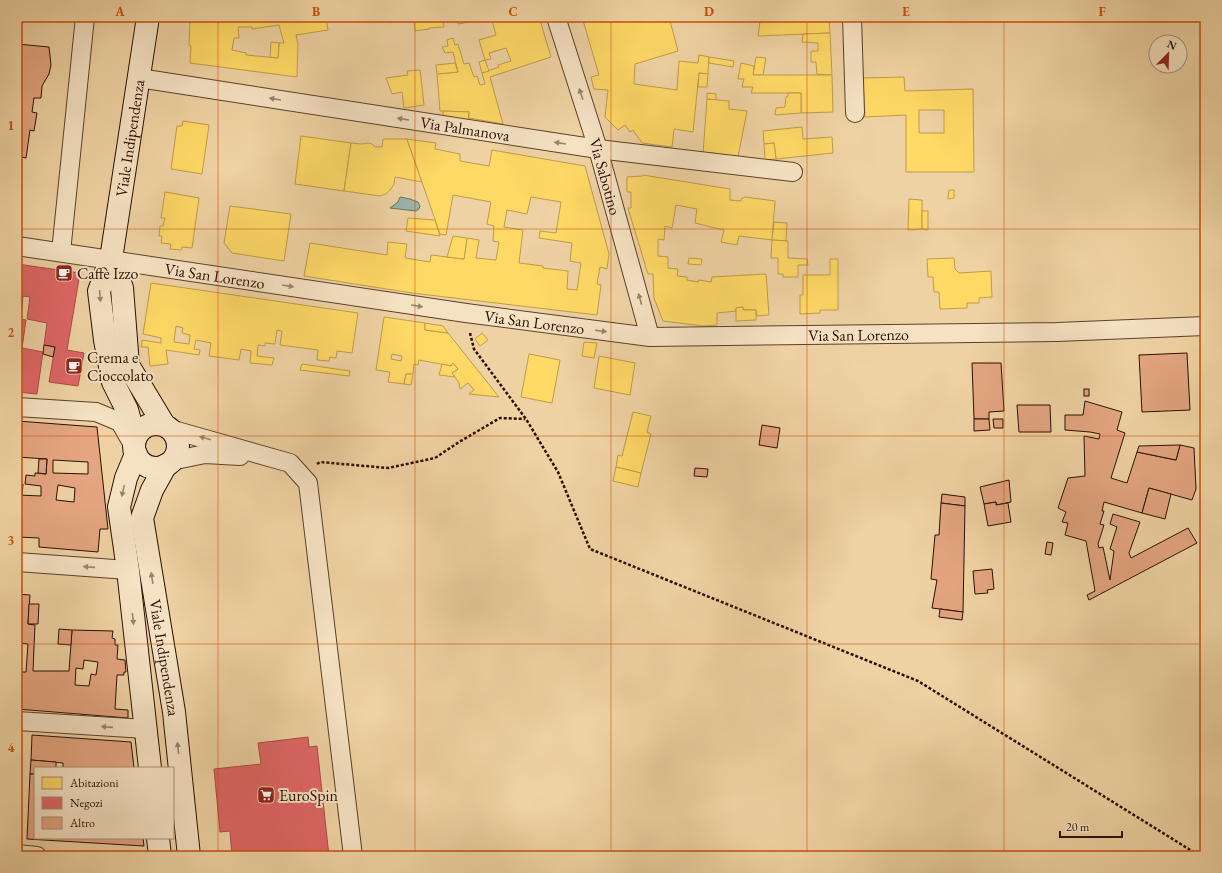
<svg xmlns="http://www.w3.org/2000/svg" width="1222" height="873" viewBox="0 0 1222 873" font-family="'EB Garamond',serif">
<rect width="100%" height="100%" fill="#efd2a3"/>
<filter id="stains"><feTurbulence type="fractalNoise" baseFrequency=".005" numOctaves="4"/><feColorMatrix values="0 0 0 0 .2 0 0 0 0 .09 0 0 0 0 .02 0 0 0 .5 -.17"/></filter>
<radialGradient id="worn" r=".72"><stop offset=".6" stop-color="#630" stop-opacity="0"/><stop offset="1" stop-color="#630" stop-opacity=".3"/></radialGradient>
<path fill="#9ab7aa" stroke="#6d7467" d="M 400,197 L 410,199 L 418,202 L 420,206 L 419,209 L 416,211 L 390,208 L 398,202 Z"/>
<g fill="#ffd966" stroke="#bf9c48" fill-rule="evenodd">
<path d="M 210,17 L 326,17 L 328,30 L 296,35 L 298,44 L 297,77 L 190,63 L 191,46 L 189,45 L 190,18 L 209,19 ZM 279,25 L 284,43 L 279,43 L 278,58 L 246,55 L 246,53 L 232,50 L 234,38 L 239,38 L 238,27 L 252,27 L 252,29 Z"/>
<path d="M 388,17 L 468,17 L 474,21 L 458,24 L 457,18 L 443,19 L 444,27 L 429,28 L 429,29 L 415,31 L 414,21 L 389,22 Z"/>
<path d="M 498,17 L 539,17 L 551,57 L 490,77 L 503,124 L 469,118 L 469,112 L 440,111 L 437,74 L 458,72 L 453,52 L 445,53 L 442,47 L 448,46 L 447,40 L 453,38 L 455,45 L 458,44 L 464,64 L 469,63 L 474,77 L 477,76 L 480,85 L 485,84 L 482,73 L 499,67 L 498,65 L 511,61 L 506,48 L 489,53 L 491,59 L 485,60 L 479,40 L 496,35 L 492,21 L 499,19 Z"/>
<path d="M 582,17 L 669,17 L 678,51 L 635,64 L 634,84 L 677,90 L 679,61 L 698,63 L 699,55 L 709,57 L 708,74 L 699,73 L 693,132 L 674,129 L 672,147 L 642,143 L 633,130 L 630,132 L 625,125 L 618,130 L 605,117 L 608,90 L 594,89 L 591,77 L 599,75 Z"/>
<path d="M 764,17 L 785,17 L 785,21 L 763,22 Z"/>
<path d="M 785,17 L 829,17 L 830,33 L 758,36 L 760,22 L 785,21 Z"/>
<path d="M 830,33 L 832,75 L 817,74 L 816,62 L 811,62 L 811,51 L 818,51 L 818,43 L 802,42 L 803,34 Z"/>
<path d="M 271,42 L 279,43 L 278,58 L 270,57 Z"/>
<path d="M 709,57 L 734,61 L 733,67 L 709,63 Z"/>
<path d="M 756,57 L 766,58 L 763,75 L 753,75 Z"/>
<path d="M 485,60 L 489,71 L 482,73 L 479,62 Z"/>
<path d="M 455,63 L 458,72 L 437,74 L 436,65 Z"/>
<path d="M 741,63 L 754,66 L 753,75 L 832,75 L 833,112 L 801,113 L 801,93 L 751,93 L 753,87 L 742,87 L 744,79 L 738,79 Z"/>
<path d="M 420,70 L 424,105 L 404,108 L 402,92 L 392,94 L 386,78 L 408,75 L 407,71 Z"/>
<path d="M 699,73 L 708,74 L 707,87 L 698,87 Z"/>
<path d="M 904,77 L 905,91 L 973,89 L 974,172 L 906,172 L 906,115 L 865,117 L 863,78 ZM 919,110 L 944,110 L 944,133 L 919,133 Z"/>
<path d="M 707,93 L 716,94 L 716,100 L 707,99 Z"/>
<path d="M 788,93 L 801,93 L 801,113 L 775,115 L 776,108 L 785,107 L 786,97 L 788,96 Z"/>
<path d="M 707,99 L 729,101 L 729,109 L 747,111 L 738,157 L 703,154 Z"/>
<path d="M 443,111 L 469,112 L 468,121 L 443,116 Z"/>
<path d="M 183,121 L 209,125 L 202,174 L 171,169 L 177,126 L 182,126 Z"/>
<path d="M 802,127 L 803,139 L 832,137 L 833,153 L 776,159 L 774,143 L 764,144 L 763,131 Z"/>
<path d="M 301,136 L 351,143 L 344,191 L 295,184 Z"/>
<path d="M 383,139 L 407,139 L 422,182 L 395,177 L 394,184 L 391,189 L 386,194 L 380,196 L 344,191 L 351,143 L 362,144 L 368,143 L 372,144 L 375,147 L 382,147 Z"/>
<path d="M 407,139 L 436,143 L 435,149 L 460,154 L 460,161 L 489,166 L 492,150 L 585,166 L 609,254 L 607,269 L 600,267 L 597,284 L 601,285 L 597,315 L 412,293 L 304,276 L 310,243 L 387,255 L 388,242 L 407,244 L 405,258 L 430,262 L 431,255 L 464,259 L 467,238 L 479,240 L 476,258 L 496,260 L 499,242 L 493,241 L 494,226 L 487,224 L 491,202 L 453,195 L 446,235 L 440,234 ZM 531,197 L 561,202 L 556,233 L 540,231 L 539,238 L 572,243 L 570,261 L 581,263 L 577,290 L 567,289 L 568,271 L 543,268 L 543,266 L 519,263 L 523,230 L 504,227 L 507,210 L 527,214 Z"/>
<path d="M 774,143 L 776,159 L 765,160 L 764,144 Z"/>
<path d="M 643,175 L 730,189 L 730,200 L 741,201 L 741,199 L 745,197 L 775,201 L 772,240 L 739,236 L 737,245 L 721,242 L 724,230 L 695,223 L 697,209 L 676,205 L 672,228 L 665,226 L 664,240 L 658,239 L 658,256 L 668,257 L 668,268 L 678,269 L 677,276 L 687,277 L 687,280 L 698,282 L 699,280 L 711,282 L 712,277 L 766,274 L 769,315 L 757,316 L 756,310 L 743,310 L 743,307 L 736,308 L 736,311 L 717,313 L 717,325 L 703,326 L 663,321 L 654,298 L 653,274 L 648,274 L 628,208 L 631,208 L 631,192 L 627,192 L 627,177 L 643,176 Z"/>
<path d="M 949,190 L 954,190 L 954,198 L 948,199 Z"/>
<path d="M 165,192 L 199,198 L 192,248 L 182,247 L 181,250 L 170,249 L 171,244 L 161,243 L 162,236 L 159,236 L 160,226 L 163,226 L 165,218 L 161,218 Z"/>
<path d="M 909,199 L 922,200 L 922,229 L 908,230 Z"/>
<path d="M 230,206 L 291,214 L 284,261 L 232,253 L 224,243 Z"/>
<path d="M 922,211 L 928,211 L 928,230 L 922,229 Z"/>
<path d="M 408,218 L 435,220 L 440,236 L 406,231 Z"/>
<path d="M 774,222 L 787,223 L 786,241 L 772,240 Z"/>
<path d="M 453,236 L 467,238 L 464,259 L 447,257 Z"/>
<path d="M 772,240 L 788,241 L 788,258 L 807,259 L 808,265 L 798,265 L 798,277 L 783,277 L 783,274 L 778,274 L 778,258 L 771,258 Z"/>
<path d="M 689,258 L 702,259 L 701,265 L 688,264 Z"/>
<path d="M 954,258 L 955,269 L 959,273 L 991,271 L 992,297 L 979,298 L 979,303 L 967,303 L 967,308 L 940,309 L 939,292 L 934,292 L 933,277 L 928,277 L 927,259 Z"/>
<path d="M 830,259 L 838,259 L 838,310 L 820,310 L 820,313 L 800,314 L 800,295 L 803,295 L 803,275 L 830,275 Z"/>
<path d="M 151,283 L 358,313 L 352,353 L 337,351 L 336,358 L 330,357 L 329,361 L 317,360 L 318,350 L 280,345 L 282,331 L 277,330 L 275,344 L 265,343 L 265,346 L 258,345 L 257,356 L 274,358 L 272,365 L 250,363 L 251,351 L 241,349 L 239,360 L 209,356 L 211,343 L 196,340 L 194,349 L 200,350 L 199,355 L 166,350 L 168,364 L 150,366 L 148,347 L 141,347 L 142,340 L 161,343 L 161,338 L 143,334 ZM 176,326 L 183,328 L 182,333 L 190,335 L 189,344 L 174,342 Z"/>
<path d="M 743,307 L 743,310 L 756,310 L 756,320 L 736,321 L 736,308 Z"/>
<path d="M 384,317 L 425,323 L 425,330 L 448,333 L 499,397 L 469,394 L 474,390 L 468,383 L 460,389 L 459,383 L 452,373 L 458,369 L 453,363 L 451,366 L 419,360 L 418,365 L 414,364 L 413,374 L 406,374 L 404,384 L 388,382 L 390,372 L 376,370 ZM 392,354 L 402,356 L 401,361 L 391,359 Z"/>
<path d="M 425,323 L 443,326 L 448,333 L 425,330 Z"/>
<path d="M 482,333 L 488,340 L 480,346 L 475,339 Z"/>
<path d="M 584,342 L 597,343 L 594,358 L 582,356 Z"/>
<path d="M 529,354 L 560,360 L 552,403 L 521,397 Z"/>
<path d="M 599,356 L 635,363 L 630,395 L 594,388 Z"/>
<path d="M 453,363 L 458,369 L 452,373 L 455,377 L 439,375 L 442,364 L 451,366 Z"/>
<path d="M 302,364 L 350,371 L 349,376 L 300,370 Z"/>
<path d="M 406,374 L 413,374 L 411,385 L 404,384 Z"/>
<path d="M 633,412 L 651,416 L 647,432 L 651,434 L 641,473 L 616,467 L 618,455 L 622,456 Z"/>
<path d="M 616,467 L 641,473 L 638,487 L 613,481 Z"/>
</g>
<g fill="#e06666" stroke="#a94c48">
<path d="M 17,264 L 80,273 L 67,350 L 84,353 L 78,386 L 49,382 L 55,347 L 44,345 L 47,323 L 27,319 L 30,297 L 23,296 L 22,307 L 17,306 Z"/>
<path d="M 18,318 L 26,320 L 22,348 L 43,352 L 37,394 L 17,392 L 17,323 Z"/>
<path d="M 308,737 L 309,747 L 317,746 L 329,856 L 232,856 L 230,831 L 220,832 L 214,769 L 261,764 L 258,743 Z"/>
</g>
<g fill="#e4a580" stroke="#290f03" fill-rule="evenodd">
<path d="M 17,44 L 49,47 L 51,65 L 49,74 L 42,86 L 41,98 L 34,98 L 32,112 L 37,113 L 34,131 L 30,130 L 26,158 L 17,156 Z"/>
<path d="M 17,203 L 21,204 L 18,235 L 17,235 Z"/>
<path d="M 17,306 L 20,306 L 17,321 Z"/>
<path d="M 44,345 L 55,347 L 53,357 L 43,354 Z"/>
<path d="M 1187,353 L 1190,410 L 1142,412 L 1139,355 Z"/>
<path d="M 972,363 L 1001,363 L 1004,411 L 989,412 L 989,419 L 974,419 Z"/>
<rect x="1084" y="389" width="5" height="7"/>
<path d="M 1085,401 L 1122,412 L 1117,430 L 1125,433 L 1111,478 L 1127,483 L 1137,452 L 1176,460 L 1180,445 L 1194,448 L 1196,489 L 1192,500 L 1149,488 L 1142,513 L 1104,502 L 1102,511 L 1104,511 L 1100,524 L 1104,525 L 1098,544 L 1099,548 L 1103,547 L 1110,580 L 1114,551 L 1110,549 L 1117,527 L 1110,524 L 1113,514 L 1140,522 L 1129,553 L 1131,558 L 1188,528 L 1197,543 L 1089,600 L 1087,595 L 1095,591 L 1086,541 L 1065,535 L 1068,523 L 1062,522 L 1066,512 L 1058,508 L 1068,478 L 1085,476 L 1084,436 L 1099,439 L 1100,434 L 1090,432 L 1065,430 L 1065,415 L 1083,415 Z"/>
<path d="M 1017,405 L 1050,405 L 1051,432 L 1019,432 Z"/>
<path d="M 974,419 L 989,419 L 990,430 L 974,431 Z"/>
<path d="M 993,419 L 1003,419 L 1003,428 L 994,428 Z"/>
<path d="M 17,421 L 97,427 L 108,529 L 100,529 L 98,552 L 39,547 L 39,538 L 18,537 L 17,542 L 17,501 L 19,501 L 19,495 L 41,496 L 41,486 L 25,484 L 26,475 L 35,476 L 35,473 L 46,474 L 47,459 L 17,457 L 17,459 ZM 53,460 L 88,462 L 88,474 L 53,473 ZM 58,485 L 75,488 L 74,502 L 56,500 Z"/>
<path d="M 762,425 L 780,428 L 777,448 L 759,445 Z"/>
<path d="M 1180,445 L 1176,460 L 1137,452 L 1139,446 Z"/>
<path d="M 39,459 L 47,459 L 46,474 L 38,473 Z"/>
<path d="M 695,468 L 708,469 L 707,477 L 694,476 Z"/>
<path d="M 1009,480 L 1011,502 L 996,505 L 996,502 L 984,504 L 980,487 Z"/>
<path d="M 17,484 L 23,484 L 22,495 L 19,495 L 19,501 L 17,501 Z"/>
<path d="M 1149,488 L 1171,494 L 1165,519 L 1142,513 Z"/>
<path d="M 942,494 L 965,497 L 965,506 L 941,503 Z"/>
<path d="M 996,502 L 996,505 L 1008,503 L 1011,522 L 988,526 L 984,504 Z"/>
<path d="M 941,503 L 965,506 L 963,612 L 932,608 L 937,580 L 931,579 L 935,535 L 939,535 Z"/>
<path d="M 1047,542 L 1053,543 L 1051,555 L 1045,554 Z"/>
<path d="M 992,569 L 994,589 L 987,590 L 988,593 L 975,594 L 973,571 Z"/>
<path d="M 17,594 L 30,595 L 28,624 L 35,625 L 33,671 L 69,671 L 72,630 L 113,631 L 112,638 L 115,639 L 115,645 L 118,645 L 117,659 L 125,660 L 126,672 L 124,672 L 124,675 L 117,675 L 115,709 L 128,710 L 128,718 L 17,709 L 21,672 L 26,672 L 28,644 L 20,643 L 21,635 L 17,634 ZM 84,660 L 98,662 L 96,675 L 91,674 L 89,686 L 75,685 L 76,668 L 83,669 Z"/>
<path d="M 29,604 L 39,604 L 38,624 L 28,624 Z"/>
<path d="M 940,609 L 963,612 L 962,620 L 939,617 Z"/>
<path d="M 59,629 L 72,630 L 71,645 L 58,644 Z"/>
<path d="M 32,735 L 131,742 L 134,768 L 63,768 L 63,763 L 31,760 Z"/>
<path d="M 31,760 L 56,762 L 56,768 L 35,768 L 35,774 L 30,774 Z"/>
<path d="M 30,774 L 35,774 L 35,838 L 143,838 L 144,846 L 27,839 Z"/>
</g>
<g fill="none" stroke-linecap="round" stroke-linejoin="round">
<defs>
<g id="street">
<path id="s1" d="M 556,17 L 598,149 L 650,337"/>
<path d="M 852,17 L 855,113"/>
<path id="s2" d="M 139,78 L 598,149 L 793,172"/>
<path id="s3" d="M 17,246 L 466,313 L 650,337 L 1057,332 L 1205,326"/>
<path d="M 61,252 L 85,17"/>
<path d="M 17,407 L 96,412 L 120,422 L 132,443"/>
<path d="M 170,429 L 290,463 L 308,483 L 353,856"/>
<path d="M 171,461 L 205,454 L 240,456"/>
<path d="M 17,562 L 128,570"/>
<path d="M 17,721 L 146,729"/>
<path d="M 17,854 L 37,856"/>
</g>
<g id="secondary">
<path d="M 111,259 L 122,288 L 128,365 L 164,425"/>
<circle cx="156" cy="446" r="22"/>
<path id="s4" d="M 135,439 L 127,410 L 113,382 L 105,340 L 99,291 L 111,259 L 148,17"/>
<path d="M 136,454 L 126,478 L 119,507 L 128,570 L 150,768"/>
<path id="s5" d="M 166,465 L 152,490 L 142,518 L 174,712 L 189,856"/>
<path d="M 158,838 L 160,856"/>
</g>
</defs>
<use href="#street" stroke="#5a402b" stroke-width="20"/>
<use href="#secondary" stroke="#290f03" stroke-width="24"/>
<g stroke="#290f03" stroke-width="2.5" stroke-dasharray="3 2" stroke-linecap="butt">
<path d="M 470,333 L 474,349 L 526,419 L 558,472 L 590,549 L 918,681 L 1200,856"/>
<path d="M 317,464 L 320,462 L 388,468 L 435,458 L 459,442 L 500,418 L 525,419"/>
</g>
<use href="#street" stroke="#f5e2c3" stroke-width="18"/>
<use href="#secondary" stroke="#f5e2c3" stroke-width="22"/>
</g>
<defs><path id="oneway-solid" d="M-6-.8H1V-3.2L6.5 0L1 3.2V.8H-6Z"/></defs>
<g fill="#99836d">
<use href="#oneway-solid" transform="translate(581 94) rotate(-108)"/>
<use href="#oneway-solid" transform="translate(275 99) rotate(-171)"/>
<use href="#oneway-solid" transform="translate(403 119) rotate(-171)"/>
<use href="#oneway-solid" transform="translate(560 143) rotate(-171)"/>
<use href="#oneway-solid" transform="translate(288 286) rotate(9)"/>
<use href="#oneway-solid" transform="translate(100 296) rotate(86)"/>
<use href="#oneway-solid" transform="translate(640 299) rotate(-106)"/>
<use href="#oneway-solid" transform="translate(417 306) rotate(9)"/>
<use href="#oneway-solid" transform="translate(601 331) rotate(7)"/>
<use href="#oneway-solid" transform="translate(205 438) rotate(-164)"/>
<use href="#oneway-solid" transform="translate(123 491) rotate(103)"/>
<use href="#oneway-solid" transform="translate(89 567) rotate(-176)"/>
<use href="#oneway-solid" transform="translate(152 578) rotate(-99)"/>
<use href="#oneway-solid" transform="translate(133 619) rotate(84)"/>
<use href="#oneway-solid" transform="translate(107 727) rotate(-176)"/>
<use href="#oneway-solid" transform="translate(178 748) rotate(-96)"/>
</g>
<path fill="none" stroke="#cb4e0b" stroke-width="1" stroke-opacity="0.55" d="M 218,17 L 218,856M 415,17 L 415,856M 611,17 L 611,856M 807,17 L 807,856M 1004,17 L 1004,856M 17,229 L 1205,229M 17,436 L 1205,436M 17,644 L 1205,644"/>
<defs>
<symbol id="cafe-square" viewBox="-11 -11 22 22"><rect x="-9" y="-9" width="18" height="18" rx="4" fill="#8f2418" stroke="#f5e2c3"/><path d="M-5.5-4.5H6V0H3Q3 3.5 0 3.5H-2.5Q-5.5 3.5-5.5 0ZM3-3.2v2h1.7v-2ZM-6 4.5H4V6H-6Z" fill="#fff"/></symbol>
<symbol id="supermarket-square" viewBox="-11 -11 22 22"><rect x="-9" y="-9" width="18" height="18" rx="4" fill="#8f2418" stroke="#f5e2c3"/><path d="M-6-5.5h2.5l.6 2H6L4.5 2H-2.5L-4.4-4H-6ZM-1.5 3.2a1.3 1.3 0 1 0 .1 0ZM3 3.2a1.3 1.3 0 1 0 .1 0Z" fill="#fff"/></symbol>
</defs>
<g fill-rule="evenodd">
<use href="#cafe-square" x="54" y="263" width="20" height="20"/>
<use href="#cafe-square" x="64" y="356" width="20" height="20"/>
<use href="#supermarket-square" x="256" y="785" width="20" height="20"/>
</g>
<g text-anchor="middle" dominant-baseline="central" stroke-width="4" stroke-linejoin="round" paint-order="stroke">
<g font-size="16" fill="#290f03" stroke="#f5e2c3">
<text stroke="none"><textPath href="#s2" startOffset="330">Via Palmanova</textPath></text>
<text stroke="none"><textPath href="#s4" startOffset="310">Viale Indipendenza</textPath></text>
<text stroke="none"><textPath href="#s1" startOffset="167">Via Sabotino</textPath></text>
<text stroke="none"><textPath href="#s3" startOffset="200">Via San Lorenzo</textPath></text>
<text stroke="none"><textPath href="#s3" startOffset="523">Via San Lorenzo</textPath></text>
<text stroke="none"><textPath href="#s3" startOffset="848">Via San Lorenzo</textPath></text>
<text stroke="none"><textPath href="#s5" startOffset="200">Viale Indipendenza</textPath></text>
</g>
<g font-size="16" fill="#290f03" stroke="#f5e2c3" text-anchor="start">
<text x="77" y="273">Caffè Izzo</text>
<text x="87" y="357">Crema e<tspan x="87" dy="18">Cioccolato</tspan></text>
<text x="279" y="795">EuroSpin</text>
</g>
</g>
<rect width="1222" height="873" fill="none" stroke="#efd2a3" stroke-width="44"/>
<rect x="34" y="767" width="140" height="72" fill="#f5e2c3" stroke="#a38e76"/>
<rect x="42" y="777" width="20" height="12" fill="#ffd966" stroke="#a38e76"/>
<text x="70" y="787" font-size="12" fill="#290f03">Abitazioni</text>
<rect x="42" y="797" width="20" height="12" fill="#e06666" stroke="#a38e76"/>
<text x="70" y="807" font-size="12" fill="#290f03">Negozi</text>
<rect x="42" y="817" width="20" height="12" fill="#e4a580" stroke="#a38e76"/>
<text x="70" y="827" font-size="12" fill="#290f03">Altro</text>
<g transform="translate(1168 54) rotate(23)"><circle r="19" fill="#f5e2c3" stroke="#a38e76"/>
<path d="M0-3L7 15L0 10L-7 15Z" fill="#8f2418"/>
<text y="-6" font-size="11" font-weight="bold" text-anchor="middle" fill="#290f03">N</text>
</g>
<path d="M1060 831v6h62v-6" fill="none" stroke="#290f03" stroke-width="2"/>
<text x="1066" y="831" font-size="12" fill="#290f03" stroke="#f5e2c3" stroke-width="3" paint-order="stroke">20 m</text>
<rect x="22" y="22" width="1178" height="829" fill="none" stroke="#cb4e0b" stroke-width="1.5"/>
<g font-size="13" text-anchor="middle" font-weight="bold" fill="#cb4e0b">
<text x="120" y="16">A</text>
<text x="316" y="16">B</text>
<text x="513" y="16">C</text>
<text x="709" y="16">D</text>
<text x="906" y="16">E</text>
<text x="1102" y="16">F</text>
<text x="11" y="130">1</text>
<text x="11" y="337">2</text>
<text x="11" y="545">3</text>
<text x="11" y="752">4</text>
</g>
<rect width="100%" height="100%" filter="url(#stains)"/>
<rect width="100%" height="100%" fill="url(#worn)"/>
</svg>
